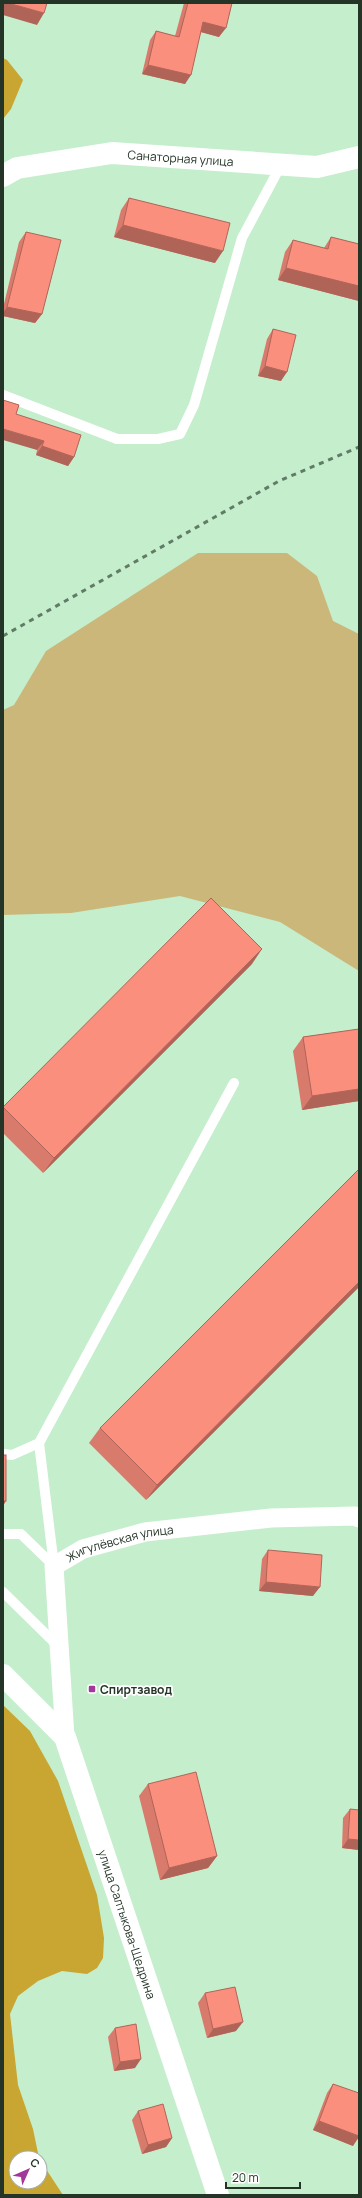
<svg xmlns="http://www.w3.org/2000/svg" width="362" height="2198" viewBox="0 0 362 2198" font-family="Manrope,sans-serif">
<rect width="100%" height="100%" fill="#c4eecc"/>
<path fill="#ccb77b" d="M 198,553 L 287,553 L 317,576 L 333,621 L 359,634 L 359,971 L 280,922 L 180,896 L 71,913 L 3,915 L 3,710 L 14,705 L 46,651 Z"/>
<g fill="#c9a532">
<path d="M 3,58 L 7,60 L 23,80 L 11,109 L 3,119 Z"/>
<path d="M 3,1705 L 30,1731 L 58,1781 L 97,1895 L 104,1938 L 103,1958 L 97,1968 L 87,1974 L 62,1971 L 38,1981 L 18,1996 L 10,2014 L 18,2085 L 33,2129 L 39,2158 L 16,2158 L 16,2182 L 40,2182 L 40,2160 L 63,2195 L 3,2195 Z"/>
</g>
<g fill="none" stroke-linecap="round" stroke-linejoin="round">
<g stroke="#fff" stroke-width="10">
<path d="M 3,395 L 117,439 L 158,439 L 180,434 L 194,405 L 242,238 L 281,165"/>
<path d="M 39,1443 L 54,1566"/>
<path d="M 3,1454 L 12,1455 L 39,1443 L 234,1083"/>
<path d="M 3,1534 L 21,1534 L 54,1566"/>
<path d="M 3,1592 L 58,1646"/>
</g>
<path stroke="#fff" stroke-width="19" id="s1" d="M 65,1737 L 54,1566 L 83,1549 L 145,1532 L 271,1518 L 355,1516 L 359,1518"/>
<path stroke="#fff" stroke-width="22" id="s2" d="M 3,1675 L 65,1737 L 218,2195"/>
<path stroke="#fff" stroke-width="22" id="s3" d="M 3,176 L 17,168 L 112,153 L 317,167 L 359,157"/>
<path stroke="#617b66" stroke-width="3" stroke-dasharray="5 5" stroke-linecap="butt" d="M 3,636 L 279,481 L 359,447"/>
</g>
<g fill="#d87b6c">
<path d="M 184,3 L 232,3 L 219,37 L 201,32 L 185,84 L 142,74 L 150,40 L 156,31 L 175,36 Z"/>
<path d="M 129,198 L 215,263 L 114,237 L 121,210 Z"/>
<path d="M 26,232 L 42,314 L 35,323 L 3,316 L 3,308 L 19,242 Z"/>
<path d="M 331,237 L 359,244 L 359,301 L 278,280 L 285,252 L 293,240 L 324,248 Z"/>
<path d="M 273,329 L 281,381 L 258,376 L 267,339 Z"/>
<path d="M 16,414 L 74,457 L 68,466 L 36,455 L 37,450 Z"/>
<path d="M 252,964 L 43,1173 L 3,1133 L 3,1107 Z"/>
<path d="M 359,1029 L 359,1101 L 302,1110 L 293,1051 L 303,1037 Z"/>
<path d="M 359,1169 L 359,1287 L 146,1500 L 89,1443 L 100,1428 Z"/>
<path d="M 268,1550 L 313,1596 L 259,1591 L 262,1559 Z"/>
<path d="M 148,1784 L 217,1856 L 208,1868 L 160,1880 L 139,1796 Z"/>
<path d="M 350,1809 L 359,1850 L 342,1848 L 343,1818 Z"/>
<path d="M 205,1993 L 236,2031 L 207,2038 L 198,2003 Z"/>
<path d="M 115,2028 L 135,2068 L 114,2071 L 108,2037 Z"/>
<path d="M 333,2084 L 353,2146 L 313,2130 L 327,2093 Z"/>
<path d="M 138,2111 L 172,2138 L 166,2147 L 142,2154 L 132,2120 Z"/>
</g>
<g fill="#b06458">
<path d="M 3,3 L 8,3 L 44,13 L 37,25 L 3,15 Z"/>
<path d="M 203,22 L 226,28 L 219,37 L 197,31 Z"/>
<path d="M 148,65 L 191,75 L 185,84 L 142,74 Z"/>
<path d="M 123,225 L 223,251 L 215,263 L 114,237 Z"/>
<path d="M 286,268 L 359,286 L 359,301 L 278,280 Z"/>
<path d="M 7,307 L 42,314 L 35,323 L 3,316 L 3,313 Z"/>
<path d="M 265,366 L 287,372 L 281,381 L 258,376 Z"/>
<path d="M 3,429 L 44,441 L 37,450 L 3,440 Z"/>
<path d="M 42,446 L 74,457 L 68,466 L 36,455 Z"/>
<path d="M 262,949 L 252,964 L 43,1173 L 54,1158 Z"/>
<path d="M 359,1089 L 359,1101 L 302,1110 L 312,1096 Z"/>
<path d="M 359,1282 L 359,1287 L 146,1500 L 157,1485 Z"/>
<path d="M 3,1501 L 6,1501 L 3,1506 Z"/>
<path d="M 266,1582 L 320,1587 L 313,1596 L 259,1591 Z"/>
<path d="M 348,1839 L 359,1840 L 359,1850 L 342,1848 Z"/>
<path d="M 217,1856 L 208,1868 L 160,1880 L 169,1868 Z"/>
<path d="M 243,2022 L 236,2031 L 207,2038 L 213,2029 Z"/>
<path d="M 141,2059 L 135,2068 L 114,2071 L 120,2062 Z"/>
<path d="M 319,2121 L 359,2136 L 359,2137 L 353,2146 L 313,2130 Z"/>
<path d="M 172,2138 L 166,2147 L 142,2154 L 148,2145 Z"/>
</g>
<g fill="#fb8f7d" stroke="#b06458">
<path d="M 8,3 L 47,3 L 44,13 Z"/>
<path d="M 188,3 L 232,3 L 226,28 L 203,22 L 191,75 L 148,65 L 156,31 L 179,37 Z"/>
<path d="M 129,198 L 230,223 L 223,251 L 123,225 Z"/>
<path d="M 26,232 L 61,240 L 42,314 L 7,307 Z"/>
<path d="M 331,237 L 359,244 L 359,286 L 286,268 L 293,240 L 328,249 Z"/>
<path d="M 273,329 L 296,335 L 287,372 L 265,366 Z"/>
<path d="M 3,400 L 19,405 L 16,414 L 81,435 L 74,457 L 42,446 L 44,441 L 3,429 Z"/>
<path d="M 211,898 L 262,949 L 54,1158 L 3,1107 Z"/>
<path d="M 359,1029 L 359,1089 L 312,1096 L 303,1037 Z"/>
<path d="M 359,1169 L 359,1282 L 157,1485 L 100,1428 Z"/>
<rect x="3" y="1455" width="3" height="46"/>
<path d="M 268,1550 L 322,1555 L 320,1587 L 266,1582 Z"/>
<path d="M 196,1772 L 217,1856 L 169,1868 L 148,1784 Z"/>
<path d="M 350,1809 L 359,1810 L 359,1840 L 348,1839 Z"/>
<path d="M 235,1987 L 243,2022 L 213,2029 L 205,1993 Z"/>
<path d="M 136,2024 L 141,2059 L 120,2062 L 115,2028 Z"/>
<path d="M 333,2084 L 359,2093 L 359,2136 L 319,2121 Z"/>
<path d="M 163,2104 L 172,2138 L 148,2145 L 138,2111 Z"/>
</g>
<rect fill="#a2389a" stroke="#fff" stroke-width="1.5" x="88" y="1685" width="8" height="8" rx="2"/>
<g text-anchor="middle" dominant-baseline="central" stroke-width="3.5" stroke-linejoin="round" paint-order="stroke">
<g font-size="12" fill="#243427" stroke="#fff">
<text stroke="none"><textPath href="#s3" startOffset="181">Санаторная улица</textPath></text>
<text stroke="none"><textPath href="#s1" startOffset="242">Жигулёвская улица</textPath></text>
<text stroke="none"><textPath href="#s2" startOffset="285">улица Салтыкова-Щедрина</textPath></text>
</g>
<g font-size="12" font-weight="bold" fill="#243427" stroke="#fff" text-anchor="start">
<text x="100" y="1689">Спиртзавод</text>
</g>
</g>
<rect width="362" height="2198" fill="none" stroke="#243427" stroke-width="8"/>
<g transform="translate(28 2170) rotate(45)"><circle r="19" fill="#ffffff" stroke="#a7aea9"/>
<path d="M0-3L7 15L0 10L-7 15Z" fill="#a2389a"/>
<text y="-6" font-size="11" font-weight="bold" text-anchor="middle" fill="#243427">С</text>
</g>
<path d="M226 2182v6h74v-6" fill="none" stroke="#243427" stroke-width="2"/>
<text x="232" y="2182" font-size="12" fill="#243427" stroke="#ffffff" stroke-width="3" paint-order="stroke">20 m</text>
</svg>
